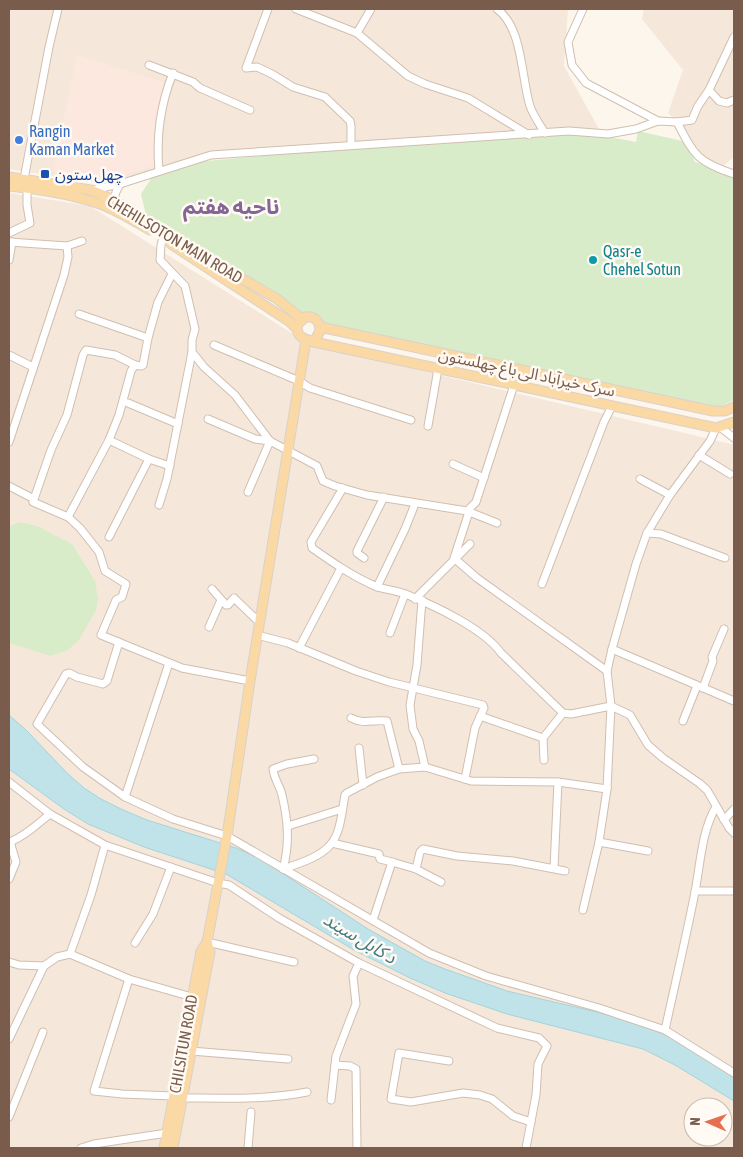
<svg xmlns="http://www.w3.org/2000/svg" width="743" height="1157" viewBox="0 0 743 1157" font-family="'Asap Condensed','Noto Sans Arabic',sans-serif">
<rect width="100%" height="100%" fill="#fdf6ec"/>
<g fill="#f5e8da" fill-rule="evenodd">
<path d="M 9,9 L 568,9 L 564,66 L 599,129 L 193,157 L 109,185 L 9,169 Z"/>
<path d="M 644,9 L 734,9 L 734,157 L 723,166 L 718,166 L 699,159 L 677,121 L 668,113 L 683,70 L 642,19 Z"/>
<path d="M 9,193 L 90,206 L 309,344 L 731,444 L 734,443 L 734,1148 L 9,1148 ZM 693,1107 L 723,1107 L 723,1137 L 693,1137 Z"/>
</g>
<path fill="#fde8e0" d="M 77,55 L 165,83 L 156,119 L 155,165 L 117,177 L 98,178 L 53,172 Z"/>
<g fill="#d8ecc9">
<path d="M 638,131 L 687,142 L 695,162 L 734,174 L 734,400 L 720,407 L 324,324 L 315,316 L 299,311 L 146,215 L 141,194 L 154,174 L 195,162 L 307,152 L 589,133 L 636,142 Z"/>
<path d="M 20,522 L 37,526 L 72,544 L 95,581 L 98,599 L 96,610 L 79,640 L 68,650 L 51,656 L 9,643 L 9,526 Z"/>
</g>
<path fill="#bfe3e8" stroke="#a5d3da" d="M 9,715 L 26,730 L 68,774 L 84,788 L 101,799 L 123,810 L 147,820 L 236,848 L 259,858 L 368,929 L 425,961 L 445,969 L 507,991 L 601,1013 L 636,1023 L 671,1037 L 734,1077 L 734,1101 L 675,1065 L 643,1049 L 507,1014 L 445,993 L 410,978 L 354,950 L 226,874 L 144,847 L 88,824 L 64,809 L 9,769 Z"/>
<g fill="none" stroke-linecap="round" stroke-linejoin="round">
<defs>
<g id="minor">
<path d="M 268,9 L 246,68 L 257,67 L 272,74 L 293,87 L 325,97 L 350,121 L 351,126 L 351,144"/>
<path d="M 296,9 L 357,33 L 408,76 L 425,84 L 468,98 L 529,135"/>
<path d="M 497,9 C 523,28 521,77 530,106 C 533,115 540,125 545,133"/>
<path d="M 583,9 L 568,42 L 572,65 L 586,83 L 658,121"/>
<path d="M 357,33 L 371,9"/>
<path d="M 149,65 L 193,82 L 200,88 L 250,110"/>
<path d="M 709,90 L 719,101 L 727,103 L 734,100"/>
<path d="M 677,122 C 694,155 697,162 734,174"/>
<path d="M 159,171 C 156,137 160,105 173,73"/>
<path d="M 24,179 L 49,47 L 58,9"/>
<path d="M 92,190 L 120,184 L 211,155 L 569,131 L 608,134 L 636,129 L 658,121 L 677,122 L 692,120 L 698,106 L 709,90 L 734,37"/>
<path d="M 114,200 L 116,192 L 120,184"/>
<path d="M 9,233 L 30,223 L 27,205 L 27,188"/>
<path d="M 9,242 L 67,246 L 82,241"/>
<path d="M 9,260 L 12,242"/>
<path d="M 79,314 L 148,338"/>
<path d="M 214,345 L 299,381 L 310,388 L 411,420"/>
<path d="M 192,352 L 204,367 L 235,395 L 270,441 L 317,466 L 323,481 L 335,486 L 367,495 L 467,511 L 497,523"/>
<path d="M 9,355 L 33,367"/>
<path d="M 135,365 L 115,355 L 86,350 L 83,355 L 67,415 L 51,450 L 33,502 L 68,517 L 80,528 L 99,552 L 105,571 L 126,584 L 122,597 L 116,600 L 101,635 L 182,668 L 250,681"/>
<path d="M 128,403 L 178,424"/>
<path d="M 208,419 L 255,439 L 270,441 L 248,492"/>
<path d="M 428,426 L 438,369"/>
<path d="M 720,427 L 734,438"/>
<path d="M 109,440 L 149,459 L 170,466"/>
<path d="M 9,442 L 64,275 L 68,257 L 67,246"/>
<path d="M 699,455 L 730,474"/>
<path d="M 453,464 L 484,478"/>
<path d="M 640,479 L 670,495"/>
<path d="M 9,486 L 34,499"/>
<path d="M 343,488 L 311,542 L 312,548 C 332,562 352,576 375,586 C 385,590 397,590 408,595 C 435,606 484,629 501,653 L 563,713 L 571,714 L 611,706 L 630,715 L 648,745 L 663,758 L 699,783 L 707,790 L 729,828 L 734,833"/>
<path d="M 159,505 L 167,479 L 192,352 L 192,340 L 195,329 L 185,286 L 160,260 L 161,245 L 164,233"/>
<path d="M 467,511 L 468,515 L 454,558 L 477,578 L 607,671"/>
<path d="M 467,511 L 476,502 L 514,385"/>
<path d="M 68,517 L 109,440 L 119,415 L 131,371 L 135,365 L 141,366 L 143,365 L 148,338 L 158,302 L 172,274"/>
<path d="M 647,533 L 661,534 L 725,558"/>
<path d="M 109,537 L 149,459"/>
<path d="M 364,558 L 357,553 L 357,551 L 384,497"/>
<path d="M 542,584 L 604,422 L 612,406"/>
<path d="M 377,587 L 405,529 L 415,504"/>
<path d="M 212,589 L 226,605 L 228,605 L 234,598 L 259,622"/>
<path d="M 415,599 L 470,544"/>
<path d="M 422,600 L 417,665 L 410,705 L 413,729 L 419,741 L 425,767"/>
<path d="M 209,627 L 221,600"/>
<path d="M 390,633 L 405,594"/>
<path d="M 257,635 L 288,643 L 356,671 L 389,682 L 483,705 L 484,708 L 475,728 L 465,779"/>
<path d="M 119,642 L 107,681 L 103,684 L 77,677 L 69,673 L 66,674 L 37,724 L 83,767 L 125,797 L 173,819 L 227,836 L 429,953 L 486,976 L 599,1008 L 665,1030 L 734,1073"/>
<path d="M 299,648 L 341,568"/>
<path d="M 612,649 L 734,701"/>
<path d="M 703,688 L 713,661 L 712,657 L 724,629"/>
<path d="M 480,716 L 543,738"/>
<path d="M 351,718 C 364,725 375,719 387,721 L 399,769"/>
<path d="M 683,721 L 697,686"/>
<path d="M 359,748 L 363,785"/>
<path d="M 544,760 L 543,738 L 563,713"/>
<path d="M 9,782 L 50,814 L 105,845 L 218,883 L 229,885 L 279,918 L 359,963 L 497,1028 L 539,1038 L 547,1046 L 538,1064 L 536,1095 L 526,1148"/>
<path d="M 125,797 L 169,663"/>
<path d="M 724,820 L 734,809"/>
<path d="M 288,826 L 342,809"/>
<path d="M 599,842 L 648,851"/>
<path d="M 332,843 L 379,854 L 380,859 L 392,862"/>
<path d="M 554,868 L 558,782"/>
<path d="M 283,869 C 298,864 321,857 331,844 C 341,832 342,810 345,795 L 347,793 L 377,777 L 399,769 L 425,767 L 471,781 L 558,782 L 607,789"/>
<path d="M 283,869 C 290,843 288,821 282,795 C 280,786 274,779 273,769 L 287,764 L 314,759"/>
<path d="M 416,869 L 420,852 L 423,849 L 457,856 L 513,861 L 565,871"/>
<path d="M 9,879 L 16,862 L 11,845 L 12,841 C 27,835 37,824 50,814"/>
<path d="M 695,891 L 734,891"/>
<path d="M 583,910 L 599,842 L 607,789 L 611,706 L 607,671 L 612,649 L 636,564 L 647,533 L 670,495 L 710,441 L 716,428"/>
<path d="M 373,920 L 392,862 L 416,869 L 441,882"/>
<path d="M 207,942 L 294,962"/>
<path d="M 135,943 L 153,914 L 171,867"/>
<path d="M 70,954 L 91,895 L 105,845"/>
<path d="M 9,962 L 19,965 L 44,966 L 57,957 L 70,954 L 129,979 L 192,997"/>
<path d="M 129,979 L 94,1091 L 122,1094 L 174,1096"/>
<path d="M 665,1030 C 675,984 686,938 695,892 C 700,866 702,829 716,807"/>
<path d="M 9,1039 L 44,966"/>
<path d="M 191,1051 L 288,1059"/>
<path d="M 449,1061 L 399,1053 L 391,1099 L 411,1102 L 463,1093 L 480,1095 L 492,1099 L 513,1116 L 531,1122"/>
<path d="M 182,1098 C 223,1098 267,1100 307,1092"/>
<path d="M 331,1100 L 335,1065"/>
<path d="M 9,1117 L 43,1032"/>
<path d="M 81,1148 L 94,1144 L 167,1133"/>
<path d="M 248,1148 L 251,1112"/>
<path d="M 357,1148 L 356,1069 L 350,1066 L 335,1065 L 336,1056 L 356,1004 L 353,976 L 359,963"/>
</g>
<g id="major">
<path d="M 9,177 L 91,190 L 114,200 L 164,233 L 277,299 L 302,319"/>
<path d="M 9,186 C 37,189 66,193 94,202 C 114,208 132,220 150,230"/>
<path d="M 171,244 L 290,322 L 297,329"/>
<path d="M 305,317 C 315,316 320,321 320,331 L 314,342 C 304,339 296,337 297,325 Z"/>
<path d="M 320,327 L 713,411 L 725,411 L 734,407"/>
<path d="M 314,342 L 716,428 L 734,422"/>
<path d="M 164,1148 L 201,951 L 207,942 L 227,836 L 250,681 L 306,340"/>
<path d="M 173,1148 L 210,952 L 207,942"/>
</g>
</defs>
<use href="#minor" stroke="#d1beb0" stroke-width="9"/>
<use href="#major" stroke="#dad1cd" stroke-width="11"/>
<use href="#minor" stroke="#fff" stroke-width="7"/>
<use href="#major" stroke="#fbd9a5" stroke-width="9"/>
</g>
<circle fill="#3f7fe0" stroke="#fffaf3" stroke-width="2" cx="19" cy="140" r="5"/>
<rect fill="#1a4fb4" stroke="#fffaf3" stroke-width="2" x="40" y="169" width="10" height="10" rx="2.5"/>
<circle fill="#0f9aa8" stroke="#fffaf3" stroke-width="2" cx="593" cy="260" r="5"/>
<g text-anchor="middle" dominant-baseline="central" stroke-width="5" stroke-linejoin="round" paint-order="stroke">
<g font-size="16" fill="#366cbe" stroke="#fffaf3" text-anchor="start">
<text x="29" y="131">Rangin<tspan x="29" dy="18">Kaman Market</tspan></text>
</g>
<g font-size="16" fill="#164399" stroke="#fffaf3" text-anchor="start">
<text x="55" y="174">چهل ستون</text>
</g>
<g font-size="16" fill="#7a5c4d" stroke="#fffaf3">
<text transform="translate(175 239) rotate(31)">CHEHILSOTON MAIN ROAD</text>
<text transform="translate(527 372) rotate(12)">سرک خیرآباد الی باغ چهلستون</text>
<text transform="translate(183 1044) rotate(-80)">CHILSITUN ROAD</text>
</g>
<g font-size="16" fill="#0d838f" stroke="#fffaf3" text-anchor="start">
<text x="603" y="251">Qasr-e<tspan x="603" dy="18">Chehel Sotun</tspan></text>
</g>
<g font-size="18" font-style="italic" fill="#437c86" stroke="#fffaf3">
<text transform="translate(360 938) rotate(31)">د کابل سيند</text>
</g>
<g font-size="21" font-weight="bold" fill="#846695" stroke="#fffaf3">
<text x="231" y="206">ناحیه هفتم</text>
</g>
</g>
<rect width="743" height="1157" fill="none" stroke="#7a5c4d" stroke-width="20"/>
<g transform="translate(708 1122) rotate(272)"><circle r="24" fill="#fffaf3" stroke="#cabbb1"/>
<path d="M0-4L9 19L0 12L-9 19Z" fill="#e76f51"/>
<text y="-8" font-size="14" font-weight="bold" text-anchor="middle" fill="#7a5c4d">N</text>
</g>
</svg>
